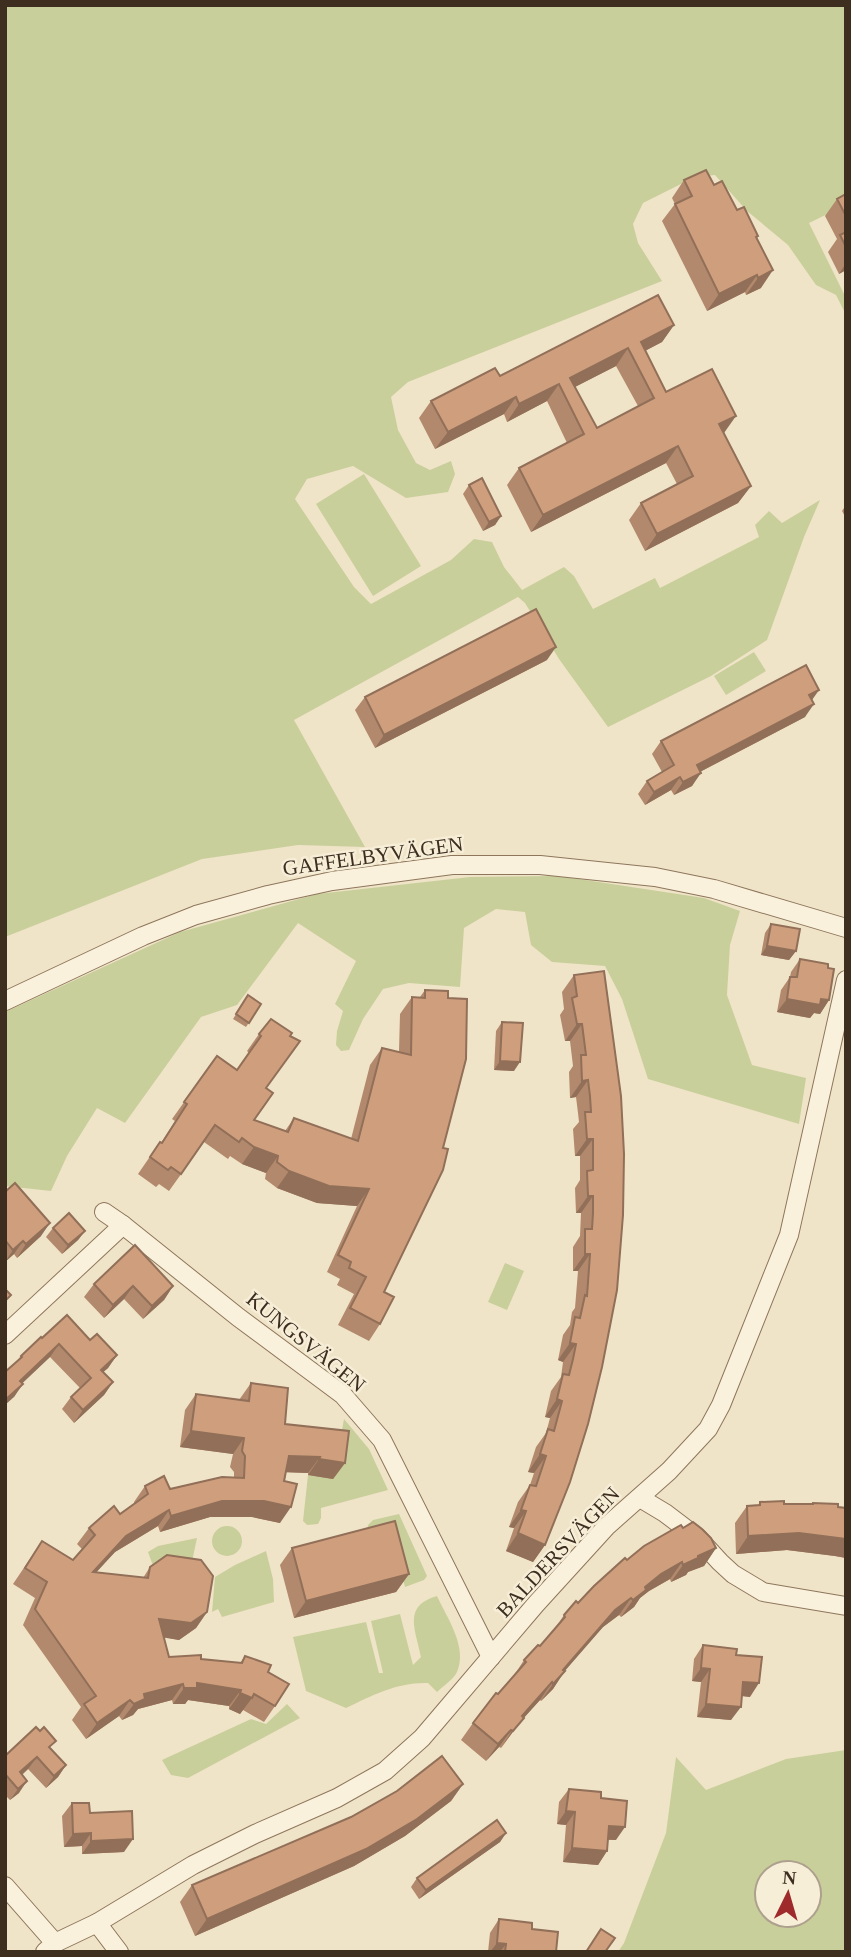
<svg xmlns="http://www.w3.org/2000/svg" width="851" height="1957" viewBox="0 0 851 1957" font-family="Georgia,serif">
<rect width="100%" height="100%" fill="#f0e4c8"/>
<g fill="#c9cf9b" fill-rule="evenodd">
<path d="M 5,5 L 846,5 L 846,205 L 809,223 L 846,298 L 846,315 L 836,295 L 816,285 L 788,245 L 747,211 L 715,175 L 695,177 L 643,203 L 633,224 L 638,243 L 662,281 L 408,382 L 391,397 L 398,430 L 416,463 L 430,470 L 451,461 L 455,474 L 448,492 L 406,498 L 353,466 L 307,479 L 295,499 L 354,587 L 371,604 L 451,560 L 474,539 L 492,542 L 504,567 L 522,590 L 564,567 L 574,576 L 593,609 L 655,578 L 660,588 L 759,537 L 755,525 L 769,511 L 782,523 L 820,500 L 804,537 L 767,640 L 711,676 L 608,727 L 559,659 L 525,603 L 518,597 L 294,720 L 365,847 L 298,845 L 202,859 L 5,937 Z"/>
<path d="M 364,474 L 421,566 L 373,596 L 316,504 Z"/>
<path d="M 754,652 L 766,671 L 726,695 L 714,676 Z"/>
<path d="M 559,876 L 704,898 L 740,911 L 730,945 L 727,995 L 752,1065 L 806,1078 L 799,1124 L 648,1079 L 622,999 L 605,966 L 552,962 L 531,945 L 525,912 L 496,909 L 464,928 L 460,987 L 409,983 L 383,989 L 363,1019 L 349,1050 L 341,1051 L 336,1045 L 337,1031 L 343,1011 L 335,1004 L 356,961 L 298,923 L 237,1005 L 201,1017 L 125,1123 L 97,1108 L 67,1156 L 51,1191 L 5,1186 L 5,1012 L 180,932 L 317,894 L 470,877 Z"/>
<path d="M 505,1263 L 524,1271 L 507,1310 L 488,1302 Z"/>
<path d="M 344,1419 L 369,1449 L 388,1490 L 321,1508 L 321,1518 L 318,1524 L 307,1525 L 303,1521 L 308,1475 L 333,1478 Z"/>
<path d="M 399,1514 L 427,1576 L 424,1580 L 405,1587 L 397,1556 L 367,1531 L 368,1525 L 373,1520 Z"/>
<circle cx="227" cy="1541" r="15"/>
<path d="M 197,1538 L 189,1576 L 155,1571 L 148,1552 L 158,1546 Z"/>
<path d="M 266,1551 L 273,1579 L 274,1602 L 222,1617 L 218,1609 L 212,1612 L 215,1577 L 235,1565 Z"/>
<path d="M 437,1596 C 447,1618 468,1647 457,1672 C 453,1680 443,1686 437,1692 L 428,1683 C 398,1682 373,1695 346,1708 L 306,1691 L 293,1637 L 366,1622 L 379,1673 L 383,1673 L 371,1621 L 400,1614 L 413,1665 L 421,1657 C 416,1630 402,1606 437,1596 Z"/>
<path d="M 287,1704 L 300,1718 L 188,1778 L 171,1775 L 162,1760 L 251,1719 L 266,1724 Z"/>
<path d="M 846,1750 L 846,1952 L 618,1952 L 624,1943 L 666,1833 L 676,1757 L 706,1790 L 786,1759 ZM 767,1873 L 809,1873 L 809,1915 L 767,1915 Z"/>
</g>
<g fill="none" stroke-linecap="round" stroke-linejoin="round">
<defs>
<g id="minor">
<path d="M 5,1001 L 143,936 L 196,915 L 268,895 L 332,881 L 452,865 L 540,865 L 655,877 L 714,889 L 846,928"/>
<path d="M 104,1212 L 123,1225 L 238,1317 L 343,1395 L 382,1440 L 491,1657"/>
<path d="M 5,1335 L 123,1225"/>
<path d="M 640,1498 L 665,1513 L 698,1538 L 720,1562 L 733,1574 L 763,1592 L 846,1606"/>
<path d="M 5,1886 L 55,1943"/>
<path d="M 97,1923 L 119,1952"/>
<path d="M 45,1952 L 55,1943 L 97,1923 L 193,1865 L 255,1834 L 337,1798 L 385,1771 L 422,1738 L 536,1604 L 607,1526 L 669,1471 L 708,1429 L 721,1405 L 789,1235 L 846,980"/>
</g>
</defs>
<use href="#minor" stroke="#8d765c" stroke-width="20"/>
<use href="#minor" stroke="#faf1dc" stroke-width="18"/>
</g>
<g fill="#b2896c" fill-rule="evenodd">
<path d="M 684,180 L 714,185 L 737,210 L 757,238 L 761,288 L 746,295 L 745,292 L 707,311 L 662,221 L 675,204 L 672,198 Z"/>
<path d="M 846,194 L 846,270 L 839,274 L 828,252 L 837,239 L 825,216 L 837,199 Z"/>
<path d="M 674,325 L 662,342 L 645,351 L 666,392 L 723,433 L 751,486 L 738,503 L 645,551 L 629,520 L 641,503 L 677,484 L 666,463 L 531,532 L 507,485 L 519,468 L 567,443 L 547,401 L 507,422 L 504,414 L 435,449 L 419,418 L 431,401 L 500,376 ZM 616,366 L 638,406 L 597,428 L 575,387 Z"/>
<path d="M 469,485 L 501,516 L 495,525 L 483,531 L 463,494 Z"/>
<path d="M 846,505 L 846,518 L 842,511 Z"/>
<path d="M 547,660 L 375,748 L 355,710 L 365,697 Z"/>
<path d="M 812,700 L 805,717 L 700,772 L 692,786 L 674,795 L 671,790 L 645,805 L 638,794 L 647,781 L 662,772 L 652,754 L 661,741 Z"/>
<path d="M 771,924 L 796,951 L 789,960 L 761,955 L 765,933 Z"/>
<path d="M 800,959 L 829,1000 L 820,1014 L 814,1013 L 810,1018 L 777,1012 L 781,990 L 790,977 L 791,972 Z"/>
<path d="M 574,975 L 621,1096 L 545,1545 L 533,1562 L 506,1551 L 514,1528 L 509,1527 L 518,1502 L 530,1485 L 534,1473 L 528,1472 L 536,1447 L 546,1433 L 550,1418 L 545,1417 L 551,1391 L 561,1377 L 563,1362 L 558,1360 L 563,1335 L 570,1325 L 572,1312 L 575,1308 L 578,1271 L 573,1271 L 573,1247 L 580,1236 L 581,1213 L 576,1213 L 575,1188 L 580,1180 L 580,1156 L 575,1156 L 573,1129 L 579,1122 L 578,1113 L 576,1097 L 570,1098 L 569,1072 L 573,1066 L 570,1041 L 565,1041 L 560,1015 L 564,1009 L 562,992 Z"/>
<path d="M 425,990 L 448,991 L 384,1292 L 380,1324 L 369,1341 L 338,1325 L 354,1294 L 337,1285 L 340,1279 L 327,1272 L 357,1206 L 317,1203 L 277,1188 L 265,1179 L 266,1173 L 242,1164 L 230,1156 L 228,1159 L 204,1142 L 169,1191 L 159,1184 L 156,1187 L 138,1174 L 160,1142 L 161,1143 L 175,1121 L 172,1119 L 217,1056 L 237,1070 L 249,1053 L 247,1051 L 259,1034 L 290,1036 L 266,1089 L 254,1120 L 285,1131 L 294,1118 L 351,1139 L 370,1065 L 382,1048 L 399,1052 L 400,1014 L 412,997 L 420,997 Z"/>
<path d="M 248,995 L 261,1004 L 246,1027 L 233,1019 Z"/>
<path d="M 502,1022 L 514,1071 L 494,1070 L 496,1031 Z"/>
<path d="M 5,1192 L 41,1236 L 17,1258 L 14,1254 L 5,1262 Z"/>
<path d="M 53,1228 L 85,1231 L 78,1240 L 62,1254 L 46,1237 Z"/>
<path d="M 94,1284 L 173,1286 L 164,1300 L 143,1319 L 124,1299 L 104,1318 L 84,1297 Z"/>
<path d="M 42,1338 L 90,1340 L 117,1355 L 108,1368 L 103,1372 L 113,1382 L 104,1395 L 74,1423 L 62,1409 L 71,1397 L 80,1388 L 50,1357 L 22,1383 L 14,1397 L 16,1362 L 21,1356 Z"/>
<path d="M 251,1383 L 285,1424 L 345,1463 L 333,1479 L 308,1475 L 308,1473 L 286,1472 L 280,1523 L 252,1517 L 210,1517 L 160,1532 L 158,1526 L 115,1552 L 96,1572 L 143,1578 L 150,1567 L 207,1612 L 196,1628 L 179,1640 L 164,1637 L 169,1657 L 201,1659 L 240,1663 L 245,1656 L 268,1672 L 275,1706 L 264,1722 L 243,1710 L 240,1714 L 229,1709 L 229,1706 L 188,1700 L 185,1704 L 173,1704 L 172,1700 L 138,1709 L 133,1715 L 122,1720 L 119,1716 L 86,1739 L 72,1720 L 81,1707 L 23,1625 L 35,1598 L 13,1584 L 42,1541 L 73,1560 L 82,1549 L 77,1544 L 89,1528 L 120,1514 L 134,1504 L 134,1502 L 145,1486 L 170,1489 L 234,1478 L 234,1472 L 230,1467 L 233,1454 L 180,1447 L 185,1410 L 196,1394 L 239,1400 Z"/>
<path d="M 760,1502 L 812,1504 L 813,1503 L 846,1508 L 846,1558 L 835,1556 L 787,1550 L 736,1554 L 735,1523 L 747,1506 L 758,1505 Z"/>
<path d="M 683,1528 L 716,1548 L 704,1566 L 688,1572 L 686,1575 L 671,1582 L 670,1579 L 649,1591 L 640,1598 L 634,1607 L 621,1617 L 619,1615 L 603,1627 L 564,1671 L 553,1689 L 541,1701 L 540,1700 L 521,1721 L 501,1748 L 499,1747 L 486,1761 L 461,1740 L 473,1723 L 513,1677 L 524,1660 L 540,1646 L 552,1633 L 564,1615 L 627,1560 Z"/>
<path d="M 292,1548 L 409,1574 L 396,1592 L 294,1618 L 280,1565 Z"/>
<path d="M 703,1645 L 736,1655 L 750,1697 L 742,1696 L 731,1720 L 697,1717 L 701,1682 L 692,1681 L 694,1659 Z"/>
<path d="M 51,1749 L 66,1765 L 58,1777 L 46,1788 L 28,1769 L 22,1775 L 19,1793 L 10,1800 L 5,1795 L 5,1754 Z"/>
<path d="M 463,1784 L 451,1801 L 405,1836 L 354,1866 L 195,1936 L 180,1902 L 192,1885 Z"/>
<path d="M 569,1789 L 601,1798 L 616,1840 L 608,1840 L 607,1851 L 598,1865 L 563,1862 L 566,1825 L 557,1824 L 559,1802 Z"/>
<path d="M 72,1803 L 90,1813 L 124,1852 L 82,1854 L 82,1846 L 64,1847 L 62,1816 Z"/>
<path d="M 506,1833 L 500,1842 L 419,1899 L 411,1887 L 417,1878 Z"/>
<path d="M 499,1919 L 532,1929 L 556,1952 L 488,1952 L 490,1933 Z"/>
</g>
<g fill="#916f58">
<path d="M 846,263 L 846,270 L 839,274 Z"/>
<path d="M 773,270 L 761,288 L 746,295 L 758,278 Z"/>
<path d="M 757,275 L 745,292 L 707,311 L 719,294 Z"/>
<path d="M 674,325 L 662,342 L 633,357 L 641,342 Z"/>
<path d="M 628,348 L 616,366 L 563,393 L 570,378 Z"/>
<path d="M 559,384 L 547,401 L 507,422 L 519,404 Z"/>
<path d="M 516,397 L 504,414 L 435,449 L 448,432 Z"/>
<path d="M 736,416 L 724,433 L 707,442 L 719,424 Z"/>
<path d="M 678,446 L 666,463 L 531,532 L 543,515 Z"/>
<path d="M 751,486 L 738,503 L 645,551 L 657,534 Z"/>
<path d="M 501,516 L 495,525 L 483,531 L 489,522 Z"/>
<path d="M 556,647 L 547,660 L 375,748 L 384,735 Z"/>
<path d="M 819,690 L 810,703 L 809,695 Z"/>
<path d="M 814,704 L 805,717 L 688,778 L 697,765 Z"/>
<path d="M 701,773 L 692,786 L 674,795 L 683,782 Z"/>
<path d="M 680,777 L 671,790 L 645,805 L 654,792 Z"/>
<path d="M 767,946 L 796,951 L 789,960 L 761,955 Z"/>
<path d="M 787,999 L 821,999 L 829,1000 L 820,1014 L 814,1013 L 810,1018 L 777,1012 Z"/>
<path d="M 577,1024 L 582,1024 L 570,1041 L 565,1041 Z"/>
<path d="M 500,1061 L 520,1062 L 514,1071 L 494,1070 Z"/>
<path d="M 588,1080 L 576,1097 L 570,1098 L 582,1081 Z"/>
<path d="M 587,1139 L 593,1139 L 580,1156 L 575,1156 Z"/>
<path d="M 254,1147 L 278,1156 L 266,1173 L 242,1164 Z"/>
<path d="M 289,1171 L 369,1189 L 357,1206 L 317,1203 L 277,1188 Z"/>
<path d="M 588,1196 L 593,1196 L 581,1213 L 576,1213 Z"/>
<path d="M 50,1223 L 41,1236 L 17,1258 L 26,1244 Z"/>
<path d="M 85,1231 L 78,1240 L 62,1254 L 68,1245 Z"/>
<path d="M 23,1241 L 14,1254 L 5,1262 L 13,1250 Z"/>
<path d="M 585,1254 L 590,1254 L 578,1271 L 573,1271 Z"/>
<path d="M 133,1286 L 124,1299 L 104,1318 L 113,1305 Z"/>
<path d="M 173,1286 L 164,1300 L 143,1319 L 152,1306 Z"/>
<path d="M 570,1343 L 576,1344 L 563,1362 L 558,1360 Z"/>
<path d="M 59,1344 L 50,1357 L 11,1394 L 20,1381 Z"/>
<path d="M 117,1355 L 108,1368 L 92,1382 L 101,1370 Z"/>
<path d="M 113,1382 L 104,1395 L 74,1423 L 83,1410 Z"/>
<path d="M 23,1384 L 14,1397 L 5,1405 L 5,1400 Z"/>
<path d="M 557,1399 L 562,1401 L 550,1418 L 545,1417 Z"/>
<path d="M 191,1431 L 244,1438 L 233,1454 L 180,1447 Z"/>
<path d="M 540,1454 L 546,1456 L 534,1473 L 528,1472 Z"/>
<path d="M 289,1456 L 320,1457 L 308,1473 L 278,1472 Z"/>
<path d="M 319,1459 L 345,1463 L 333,1479 L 308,1475 Z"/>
<path d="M 222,1501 L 264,1501 L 291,1507 L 280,1523 L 252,1517 L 210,1517 L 160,1532 L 171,1516 Z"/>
<path d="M 169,1510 L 158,1526 L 115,1552 L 82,1588 L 93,1572 L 126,1536 Z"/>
<path d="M 521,1510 L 526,1511 L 514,1528 L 509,1527 Z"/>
<path d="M 518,1533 L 545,1545 L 533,1562 L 506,1551 Z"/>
<path d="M 799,1533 L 846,1539 L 846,1558 L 835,1556 L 787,1550 L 736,1554 L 748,1536 Z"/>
<path d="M 716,1548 L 704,1566 L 688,1572 L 686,1575 L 671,1582 L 683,1565 L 698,1556 Z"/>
<path d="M 682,1562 L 670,1579 L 649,1591 L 640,1598 L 634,1607 L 621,1617 L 633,1600 L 645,1587 L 661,1574 Z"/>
<path d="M 409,1574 L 396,1592 L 294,1618 L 306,1601 Z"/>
<path d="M 631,1598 L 619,1615 L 603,1627 L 551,1687 L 563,1670 L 615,1610 Z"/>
<path d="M 207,1612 L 196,1628 L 179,1640 L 148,1635 L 159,1619 Z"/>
<path d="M 701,1668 L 710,1669 L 701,1682 L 692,1681 Z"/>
<path d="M 565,1671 L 553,1689 L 541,1701 L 553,1684 Z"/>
<path d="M 552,1682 L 540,1700 L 521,1721 L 501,1748 L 522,1716 Z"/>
<path d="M 743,1682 L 759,1683 L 750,1697 L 734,1695 Z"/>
<path d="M 197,1683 L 241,1690 L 229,1706 L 188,1700 L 185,1704 L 173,1704 L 184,1688 Z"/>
<path d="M 183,1684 L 172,1700 L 138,1709 L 133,1715 L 122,1720 L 134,1704 L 144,1694 Z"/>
<path d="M 240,1693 L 252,1698 L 240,1714 L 229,1709 Z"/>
<path d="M 130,1700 L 119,1716 L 86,1739 L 97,1723 Z"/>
<path d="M 706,1704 L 741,1707 L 731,1720 L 697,1717 Z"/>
<path d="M 511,1730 L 499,1747 L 486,1761 L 498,1744 Z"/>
<path d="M 37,1757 L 28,1769 L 11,1784 L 20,1772 Z"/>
<path d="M 66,1765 L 58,1777 L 46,1788 L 54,1776 Z"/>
<path d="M 27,1781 L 19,1793 L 10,1800 L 18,1789 Z"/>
<path d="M 463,1784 L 451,1801 L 405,1836 L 354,1866 L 195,1936 L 207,1919 Z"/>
<path d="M 566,1811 L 575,1812 L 566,1825 L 557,1824 Z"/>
<path d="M 609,1826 L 625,1827 L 616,1840 L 600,1839 Z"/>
<path d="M 91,1833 L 82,1846 L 64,1847 L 73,1834 Z"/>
<path d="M 506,1833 L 500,1842 L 419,1899 L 426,1890 Z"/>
<path d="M 133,1839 L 124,1852 L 82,1854 L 91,1841 Z"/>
<path d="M 572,1848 L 607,1851 L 598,1865 L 563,1862 Z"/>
<path d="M 497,1943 L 506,1944 L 500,1952 L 490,1952 Z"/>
</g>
<g fill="#cf9f7d" stroke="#916f58" stroke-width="2" fill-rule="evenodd">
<path d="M 706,170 L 714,185 L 722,181 L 737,210 L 744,207 L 758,236 L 756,237 L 773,270 L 758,278 L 757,275 L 719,294 L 675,204 L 692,196 L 684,180 Z"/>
<path d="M 846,194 L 846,216 L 837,199 Z"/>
<path d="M 846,232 L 846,247 L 840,235 Z"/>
<path d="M 658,295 L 674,325 L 641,342 L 666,392 L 712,369 L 736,416 L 719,424 L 751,486 L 657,534 L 641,503 L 693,476 L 678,446 L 543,515 L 519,468 L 584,434 L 559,384 L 519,404 L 516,397 L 448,432 L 431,401 L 495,368 L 500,376 ZM 628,348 L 654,398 L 597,428 L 570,378 Z"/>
<path d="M 482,478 L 501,516 L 489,522 L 469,485 Z"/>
<path d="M 536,609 L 556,647 L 384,735 L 365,697 Z"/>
<path d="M 806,665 L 819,690 L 809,695 L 814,704 L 697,765 L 701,773 L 683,782 L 680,777 L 654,792 L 647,781 L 674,765 L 661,741 Z"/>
<path d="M 771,924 L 800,929 L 796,951 L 767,946 Z"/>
<path d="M 800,959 L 828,964 L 828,968 L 834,969 L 829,1000 L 821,999 L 820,1005 L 787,999 L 790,977 L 797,977 Z"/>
<path d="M 604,971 L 621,1096 L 624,1154 L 623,1215 L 617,1290 L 602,1367 L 588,1424 L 570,1482 L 545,1545 L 518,1533 L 526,1511 L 521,1510 L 530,1485 L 536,1486 L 546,1456 L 540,1454 L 548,1429 L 554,1431 L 562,1401 L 557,1399 L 563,1374 L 569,1375 L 573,1359 L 576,1344 L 570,1343 L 575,1317 L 580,1318 L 585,1295 L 587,1296 L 590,1254 L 585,1254 L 585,1229 L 592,1229 L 593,1213 L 593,1196 L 588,1196 L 587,1171 L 593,1170 L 593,1139 L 587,1139 L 585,1112 L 591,1112 L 590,1096 L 588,1080 L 582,1081 L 581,1055 L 586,1055 L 582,1024 L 577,1024 L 572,998 L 577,996 L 574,975 Z"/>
<path d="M 425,990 L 448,991 L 448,998 L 467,999 L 466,1059 L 443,1148 L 448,1149 L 443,1170 L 384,1292 L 394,1297 L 380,1324 L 350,1308 L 366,1277 L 349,1268 L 351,1262 L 338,1255 L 369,1189 L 329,1186 L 289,1171 L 277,1162 L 278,1156 L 254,1147 L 242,1138 L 239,1142 L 215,1125 L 181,1174 L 171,1167 L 168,1170 L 150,1157 L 160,1142 L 162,1143 L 187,1104 L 184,1102 L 217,1056 L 237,1070 L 261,1036 L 259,1034 L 271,1019 L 292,1033 L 290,1036 L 300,1041 L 266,1088 L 273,1093 L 254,1120 L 288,1132 L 294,1118 L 358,1141 L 382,1048 L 411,1055 L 412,997 L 425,998 Z"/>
<path d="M 248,995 L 261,1004 L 249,1023 L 236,1014 Z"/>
<path d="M 502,1022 L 523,1023 L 520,1062 L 500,1061 Z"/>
<path d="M 15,1183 L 50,1223 L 26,1244 L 23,1241 L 13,1250 L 5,1240 L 5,1192 Z"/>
<path d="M 69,1213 L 85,1231 L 68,1245 L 53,1228 Z"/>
<path d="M 135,1245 L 173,1286 L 152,1306 L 133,1286 L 113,1305 L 94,1284 Z"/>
<path d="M 5,1289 L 11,1295 L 5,1301 Z"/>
<path d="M 67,1315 L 90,1340 L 97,1334 L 117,1355 L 101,1370 L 113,1382 L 83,1410 L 71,1397 L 91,1378 L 59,1344 L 20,1381 L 23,1384 L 5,1400 L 5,1372 L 22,1357 L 21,1356 L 41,1337 L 42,1338 Z"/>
<path d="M 251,1383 L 288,1388 L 285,1424 L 349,1431 L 345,1463 L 319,1459 L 320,1457 L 289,1456 L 284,1481 L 297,1484 L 291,1507 L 264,1501 L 222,1501 L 171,1516 L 169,1510 L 126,1536 L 93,1572 L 148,1578 L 150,1567 L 167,1555 L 201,1560 L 213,1576 L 207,1612 L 191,1623 L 159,1619 L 169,1657 L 201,1655 L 201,1659 L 242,1663 L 245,1656 L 271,1665 L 268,1672 L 289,1684 L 275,1706 L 254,1694 L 252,1698 L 240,1693 L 241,1690 L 197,1683 L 197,1688 L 184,1688 L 183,1684 L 144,1694 L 145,1699 L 134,1704 L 130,1700 L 97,1723 L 84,1704 L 96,1696 L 35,1609 L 47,1582 L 25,1568 L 42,1541 L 73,1560 L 95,1535 L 89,1528 L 114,1506 L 120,1514 L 148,1494 L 145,1486 L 164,1476 L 170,1489 L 222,1477 L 244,1478 L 245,1456 L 242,1451 L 244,1438 L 191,1431 L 196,1394 L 249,1401 Z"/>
<path d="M 784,1501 L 784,1504 L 813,1504 L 813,1503 L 838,1504 L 838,1507 L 846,1508 L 846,1539 L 799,1533 L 748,1536 L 747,1506 L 760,1505 L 760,1502 Z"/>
<path d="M 395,1521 L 409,1574 L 306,1601 L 292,1548 Z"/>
<path d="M 693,1522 L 702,1529 L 711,1538 L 716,1548 L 698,1556 L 698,1558 L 683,1565 L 682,1562 L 661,1574 L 645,1587 L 646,1590 L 633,1600 L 631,1598 L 615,1610 L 563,1670 L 565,1671 L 553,1684 L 552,1682 L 522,1716 L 524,1718 L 513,1731 L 511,1730 L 498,1744 L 473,1723 L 496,1693 L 498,1694 L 526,1662 L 524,1660 L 538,1645 L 540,1646 L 565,1617 L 564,1615 L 576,1601 L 578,1603 L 594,1586 L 625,1558 L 627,1560 L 644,1546 L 681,1525 L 683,1528 Z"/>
<path d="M 703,1645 L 737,1649 L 736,1655 L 762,1657 L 759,1683 L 743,1682 L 741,1707 L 706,1704 L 710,1669 L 701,1668 Z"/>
<path d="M 36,1727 L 40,1731 L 44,1727 L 56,1741 L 49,1747 L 66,1765 L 54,1776 L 37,1757 L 20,1772 L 27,1781 L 18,1789 L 5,1774 L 5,1754 L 6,1755 Z"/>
<path d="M 442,1756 L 463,1784 L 417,1819 L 366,1849 L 207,1919 L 192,1885 L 351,1817 L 397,1791 Z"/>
<path d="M 569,1789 L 601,1792 L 601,1798 L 627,1801 L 625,1827 L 609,1826 L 607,1851 L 572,1848 L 575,1812 L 566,1811 Z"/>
<path d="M 72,1803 L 89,1803 L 90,1813 L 132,1811 L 133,1839 L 91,1841 L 91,1833 L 73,1834 Z"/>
<path d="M 497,1820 L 506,1833 L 426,1890 L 417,1878 Z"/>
<path d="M 499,1919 L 532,1923 L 532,1929 L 558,1932 L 556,1952 L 505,1952 L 506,1944 L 497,1943 Z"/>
<path d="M 601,1929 L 615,1938 L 605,1952 L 586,1952 Z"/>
</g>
<g text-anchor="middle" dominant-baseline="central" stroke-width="5" stroke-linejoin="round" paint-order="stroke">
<g font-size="21" fill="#3d2e20" stroke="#f7eed8">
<text transform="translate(373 856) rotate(-8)">GAFFELBYVÄGEN</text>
<text transform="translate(306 1342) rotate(39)">KUNGSVÄGEN</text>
<text transform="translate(558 1552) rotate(-47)">BALDERSVÄGEN</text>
</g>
</g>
<rect width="851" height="1957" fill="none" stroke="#3d2e20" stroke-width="14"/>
<g transform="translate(788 1894) rotate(5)"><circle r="33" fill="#f7eed8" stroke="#ada18e" stroke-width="2"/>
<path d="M0-5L12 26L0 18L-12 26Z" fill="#9e2a2b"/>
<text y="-10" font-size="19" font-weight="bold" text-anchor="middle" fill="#3d2e20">N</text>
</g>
</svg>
